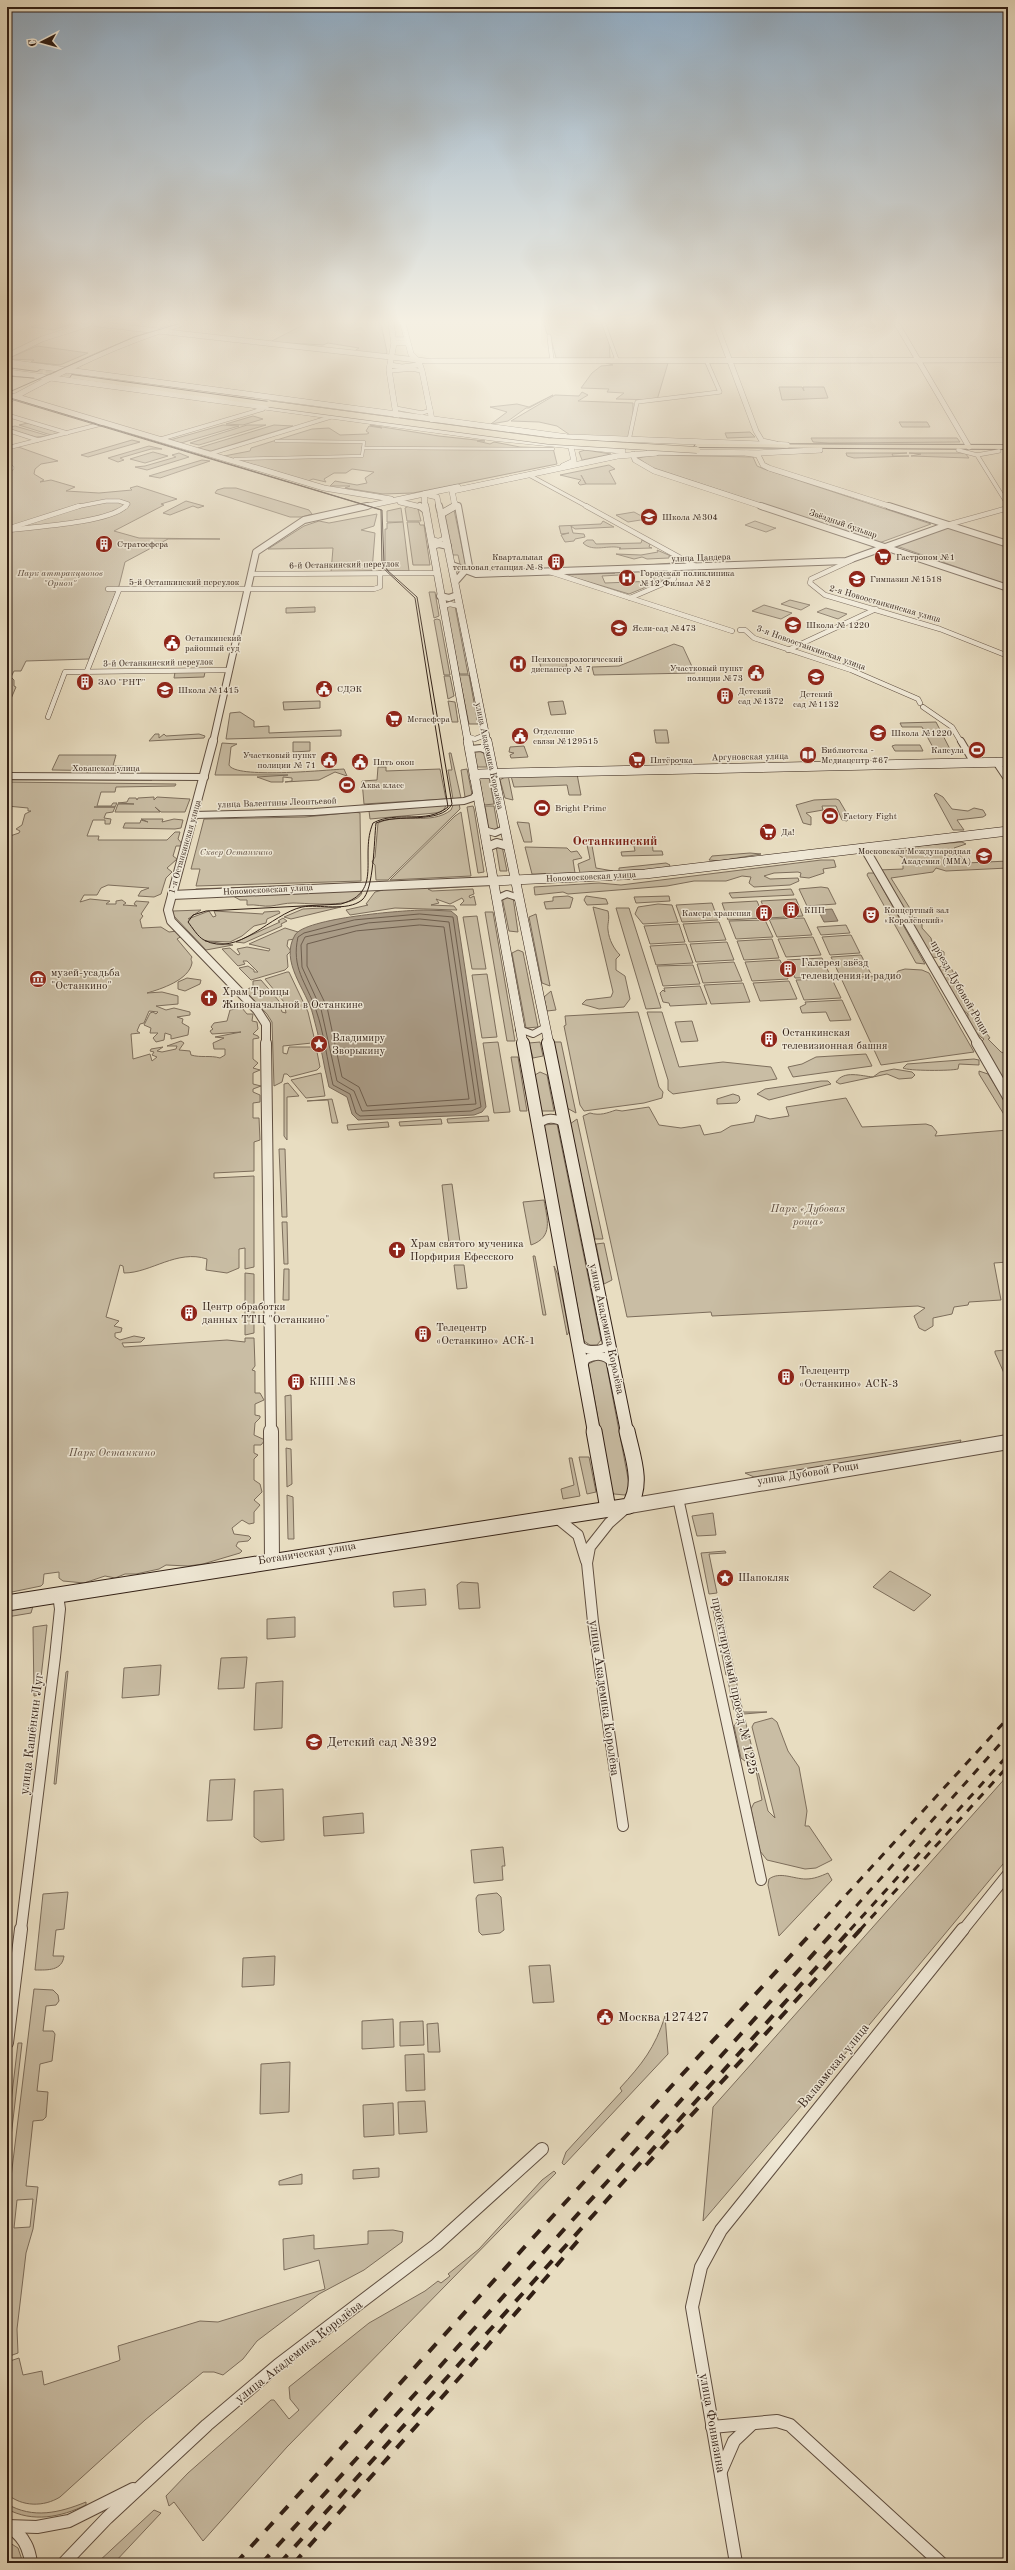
<svg xmlns="http://www.w3.org/2000/svg" width="1015" height="2570" viewBox="0 0 1015 2570" font-family="'Old Standard TT',serif">
<rect width="100%" height="100%" fill="#e8ddc1"/>
<filter id="stains"><feTurbulence type="fractalNoise" baseFrequency=".005" numOctaves="4"/><feColorMatrix values="0 0 0 0 .2 0 0 0 0 .09 0 0 0 0 .02 0 0 0 .5 -.17"/></filter>
<radialGradient id="worn" r=".72"><stop offset=".6" stop-color="#630" stop-opacity="0"/><stop offset="1" stop-color="#630" stop-opacity=".3"/></radialGradient>
<g fill="#c9bda4" stroke="#7d6e5c" fill-rule="evenodd">
<path d="M 40,324 L 72,324 L 53,330 L 31,327 Z"/>
<path d="M 305,324 L 381,324 L 387,352 L 386,355 L 353,352 L 359,348 L 328,343 L 323,345 L 270,342 Z"/>
<path d="M 544,324 L 602,324 L 609,341 L 610,358 L 556,358 L 550,335 L 547,334 Z"/>
<path d="M 37,346 L 88,353 L 60,365 L 31,362 L 34,360 L 7,359 Z"/>
<path d="M 606,363 L 668,363 L 657,400 L 616,399 L 624,393 L 607,392 L 609,389 L 581,388 L 592,373 L 601,366 L 613,365 Z"/>
<path d="M 779,387 L 802,387 L 804,391 L 803,387 L 824,387 L 828,398 L 782,400 Z"/>
<path d="M 582,392 L 588,395 L 578,401 L 633,403 L 633,417 L 628,438 L 570,435 L 557,426 L 539,422 L 511,421 L 555,395 L 579,396 Z"/>
<path d="M 553,395 L 529,408 L 526,408 L 508,421 L 491,424 L 507,412 L 490,407 L 517,404 L 529,407 Z"/>
<path d="M 253,416 L 263,419 L 243,425 L 226,424 Z"/>
<path d="M 899,422 L 927,422 L 930,427 L 902,427 Z"/>
<path d="M 28,423 L 58,432 L 59,433 L 51,435 L 19,425 Z"/>
<path d="M 223,425 L 239,426 L 181,443 L 170,440 Z"/>
<path d="M 247,425 L 266,425 L 199,445 L 190,443 Z"/>
<path d="M 274,425 L 293,426 L 211,451 L 198,448 Z"/>
<path d="M 370,425 L 439,436 L 485,441 L 477,441 L 490,444 L 494,442 L 520,447 L 553,448 L 557,464 L 413,493 L 383,494 L 345,488 L 350,486 L 330,486 L 335,481 L 357,485 L 367,483 L 365,478 L 374,472 L 352,469 L 346,473 L 334,473 L 324,479 L 326,482 L 313,479 L 308,481 L 224,456 L 250,451 L 251,448 L 312,429 L 329,428 L 340,435 L 367,434 L 369,433 L 366,431 L 369,426 L 382,428 Z"/>
<path d="M 15,426 L 49,436 L 36,437 L 7,428 Z"/>
<path d="M 750,432 L 755,437 L 727,438 L 725,433 Z"/>
<path d="M 811,438 L 957,438 L 960,442 L 829,443 L 813,442 Z"/>
<path d="M 132,440 L 140,442 L 88,457 L 81,455 Z"/>
<path d="M 7,443 L 58,461 L 41,464 L 35,469 L 34,474 L 44,480 L 40,482 L 51,480 L 75,487 L 66,491 L 99,493 L 132,490 L 130,488 L 137,486 L 177,499 L 161,504 L 164,505 L 114,531 L 139,538 L 220,539 L 168,539 L 125,562 L 119,586 L 113,591 L 116,592 L 89,659 L 26,661 L 21,671 L 14,671 L 11,677 L 14,680 L 14,686 L 16,687 L 7,708 Z"/>
<path d="M 149,446 L 162,449 L 151,449 L 120,458 L 124,460 L 118,462 L 108,458 Z"/>
<path d="M 585,450 L 611,454 L 582,460 L 579,452 Z"/>
<path d="M 153,452 L 168,456 L 145,463 L 130,459 Z"/>
<path d="M 179,453 L 189,457 L 147,470 L 135,467 L 145,466 L 176,457 L 172,455 Z"/>
<path d="M 846,453 L 907,453 L 892,454 L 893,456 L 909,456 L 854,458 L 847,456 Z"/>
<path d="M 909,453 L 965,453 L 969,458 L 911,456 L 921,454 Z"/>
<path d="M 655,455 L 753,457 L 757,466 L 764,469 L 931,524 L 879,543 L 651,467 L 638,458 Z"/>
<path d="M 202,460 L 210,461 L 160,478 L 149,476 Z"/>
<path d="M 609,465 L 615,469 L 609,471 L 616,484 L 586,484 L 581,475 L 586,484 L 580,485 L 578,483 L 581,480 L 560,475 Z"/>
<path d="M 224,488 L 236,488 L 309,510 L 312,514 L 302,517 L 290,517 L 215,493 L 217,490 Z"/>
<path d="M 186,501 L 204,506 L 198,508 L 193,506 L 170,515 L 163,513 Z"/>
<path d="M 409,506 L 418,509 L 421,521 L 407,521 L 405,508 Z"/>
<path d="M 401,508 L 403,522 L 387,522 L 387,511 Z"/>
<path d="M 454,510 L 466,566 L 466,567 L 455,565 L 460,564 L 458,555 L 453,555 L 445,514 Z"/>
<path d="M 634,512 L 647,519 L 628,522 L 616,515 Z"/>
<path d="M 377,514 L 374,526 L 361,530 L 375,533 L 372,571 L 331,572 L 333,548 L 268,549 L 304,526 L 319,521 L 329,523 Z"/>
<path d="M 603,521 L 614,527 L 575,529 L 571,526 L 573,533 L 584,534 L 585,537 L 575,539 L 574,541 L 565,542 L 561,535 L 569,533 L 561,534 L 559,526 L 601,524 Z"/>
<path d="M 755,521 L 775,528 L 776,528 L 766,532 L 745,525 Z"/>
<path d="M 403,522 L 409,571 L 389,571 L 385,567 L 385,529 L 387,529 L 387,523 Z"/>
<path d="M 407,522 L 419,522 L 420,525 L 424,525 L 430,565 L 413,565 Z"/>
<path d="M 947,527 L 1008,546 L 1008,585 L 894,545 Z"/>
<path d="M 587,540 L 593,540 L 596,544 L 641,543 L 642,540 L 650,544 L 649,547 L 652,548 L 619,549 L 621,548 C 609,544 593,553 583,543 Z"/>
<path d="M 657,550 L 687,563 L 635,566 L 673,563 L 676,560 L 669,556 L 669,558 L 647,559 L 642,557 L 634,559 L 616,554 L 641,555 L 658,552 Z"/>
<path d="M 620,571 L 620,575 L 602,576 L 605,583 L 655,581 L 649,572 L 668,572 L 671,577 L 629,594 L 566,575 L 615,573 L 564,574 Z"/>
<path d="M 429,592 L 435,592 L 439,616 L 434,618 Z"/>
<path d="M 790,600 L 810,605 L 801,610 L 781,604 Z"/>
<path d="M 764,605 L 792,613 L 781,619 L 752,611 Z"/>
<path d="M 446,606 L 455,606 L 468,674 L 459,674 Z"/>
<path d="M 315,607 L 315,612 L 286,613 L 286,608 Z"/>
<path d="M 826,608 L 847,614 L 838,619 L 817,612 Z"/>
<path d="M 437,619 L 440,620 L 450,675 L 444,675 L 434,620 Z"/>
<path d="M 674,644 L 683,647 L 695,673 L 594,675 L 592,667 L 619,666 Z"/>
<path d="M 565,658 L 567,667 L 541,668 L 539,660 Z"/>
<path d="M 175,672 L 205,672 L 204,677 L 174,678 Z"/>
<path d="M 459,675 L 469,675 L 478,724 L 469,724 Z"/>
<path d="M 444,676 L 450,676 L 454,696 L 448,699 Z"/>
<path d="M 320,701 L 320,708 L 284,710 L 283,702 Z"/>
<path d="M 448,701 L 455,702 L 458,722 L 452,722 Z"/>
<path d="M 563,701 L 566,714 L 551,715 L 548,702 Z"/>
<path d="M 240,712 L 254,721 L 254,727 L 269,726 L 269,733 L 341,730 L 341,736 L 226,739 L 230,713 Z"/>
<path d="M 936,722 L 952,753 L 936,753 L 922,727 L 902,727 L 900,723 Z"/>
<path d="M 654,730 L 667,730 L 669,743 L 656,743 Z"/>
<path d="M 155,734 L 159,734 L 159,738 L 164,734 L 166,736 L 199,734 L 205,736 L 204,738 L 149,741 Z"/>
<path d="M 293,742 L 310,742 L 310,751 L 293,752 Z"/>
<path d="M 222,743 L 237,744 L 231,747 L 229,765 C 235,779 325,770 344,769 L 347,776 L 335,772 L 319,780 L 285,782 L 292,781 L 292,778 L 283,777 L 283,782 L 271,782 L 257,777 L 288,775 L 215,775 Z"/>
<path d="M 895,745 L 920,745 L 923,751 L 895,751 L 892,746 Z"/>
<path d="M 524,746 L 528,757 L 511,758 L 510,755 L 514,753 L 509,752 L 510,747 Z"/>
<path d="M 474,751 L 483,751 L 487,767 L 476,767 Z"/>
<path d="M 449,753 L 451,753 L 461,798 L 453,799 L 448,770 L 452,770 Z"/>
<path d="M 59,755 L 116,755 L 113,766 L 123,766 L 122,771 L 52,770 Z"/>
<path d="M 378,767 L 386,767 L 386,771 L 440,769 L 446,799 L 364,804 L 362,781 L 377,780 Z"/>
<path d="M 467,769 L 472,794 L 471,796 L 465,797 L 461,770 Z"/>
<path d="M 577,774 L 581,795 L 569,795 L 567,785 L 514,787 L 511,776 Z"/>
<path d="M 508,775 L 513,800 L 505,798 L 500,780 Z"/>
<path d="M 489,777 L 494,804 L 484,805 L 479,778 Z"/>
<path d="M 7,779 L 152,780 L 7,780 Z"/>
<path d="M 7,782 L 176,784 L 175,786 L 116,787 L 115,792 L 101,792 L 97,806 L 111,806 L 113,803 L 117,803 L 115,807 L 94,807 L 115,807 L 113,812 L 106,813 L 104,818 L 111,819 L 110,824 L 105,824 L 105,820 L 93,820 L 87,836 L 99,836 L 98,840 L 167,840 L 175,832 L 180,832 L 178,839 L 184,846 L 176,846 L 173,856 L 177,859 L 167,868 L 172,872 L 166,878 L 161,894 L 154,897 L 138,896 L 141,891 L 149,888 L 108,885 L 101,888 L 97,895 L 84,895 L 80,902 L 90,899 L 110,901 L 106,904 L 116,904 L 116,901 L 122,900 L 126,903 L 123,905 L 137,906 L 134,904 L 136,901 L 149,902 L 141,914 L 143,916 L 140,920 L 142,928 L 161,927 L 169,932 L 177,931 L 182,936 L 177,939 L 192,957 C 190,960 192,960 192,963 C 189,980 161,989 147,993 L 162,992 L 178,996 L 178,1004 L 156,1006 L 166,1010 L 174,1008 L 190,1012 L 190,1015 L 177,1017 L 183,1019 L 182,1023 L 189,1027 L 188,1035 L 171,1039 L 171,1035 L 165,1033 L 164,1040 L 156,1042 L 153,1038 L 158,1033 L 150,1033 L 151,1028 L 144,1025 L 150,1013 L 153,1012 L 156,1014 L 158,1012 L 149,1011 L 144,1023 L 140,1024 L 137,1031 L 140,1033 L 131,1034 L 133,1059 L 150,1054 L 152,1061 L 157,1057 L 152,1055 L 154,1052 L 150,1051 L 151,1049 L 163,1047 L 157,1051 L 162,1052 L 176,1049 L 177,1046 L 167,1046 L 181,1041 L 184,1043 L 179,1050 L 190,1051 L 191,1055 C 201,1058 210,1055 220,1058 L 225,1055 L 225,1049 L 214,1049 L 213,1043 L 224,1038 L 215,1037 L 241,1032 L 212,1034 L 210,1031 L 213,1029 L 211,1027 L 214,1023 L 227,1021 L 230,1010 L 242,1008 L 247,1014 L 253,1014 L 252,1021 L 257,1022 L 258,1029 L 253,1034 L 258,1036 L 259,1038 L 253,1039 L 253,1059 L 258,1063 L 253,1068 L 260,1070 L 253,1073 L 253,1084 L 261,1086 L 253,1089 L 253,1092 L 260,1095 L 260,1102 L 253,1103 L 253,1118 L 259,1118 L 260,1140 L 254,1142 L 254,1171 L 214,1173 L 214,1178 L 254,1176 L 254,1267 L 245,1269 L 245,1248 L 239,1249 L 239,1268 L 227,1273 L 206,1270 L 207,1259 C 177,1249 151,1273 124,1273 L 123,1266 L 120,1265 L 106,1317 L 119,1321 L 114,1326 L 122,1328 L 121,1332 L 115,1333 L 115,1337 L 120,1340 L 134,1336 L 145,1338 L 141,1342 L 122,1343 L 124,1347 L 227,1340 L 245,1342 L 245,1338 L 254,1338 L 255,1366 L 252,1370 L 255,1371 L 255,1393 L 260,1393 L 264,1400 L 255,1404 L 255,1415 L 260,1416 L 260,1418 L 255,1423 L 254,1435 L 265,1440 L 261,1445 L 254,1445 L 254,1453 L 258,1455 L 254,1459 L 254,1480 L 260,1484 L 262,1492 L 254,1500 L 260,1505 L 254,1512 L 254,1523 L 249,1524 L 242,1520 L 232,1528 L 234,1534 L 249,1536 L 251,1538 L 248,1541 L 238,1542 L 236,1546 L 242,1551 L 240,1553 L 203,1564 L 188,1566 L 166,1565 L 159,1569 L 136,1574 L 125,1574 L 115,1578 L 105,1576 L 84,1583 L 63,1581 L 59,1578 L 59,1572 L 44,1574 L 43,1584 L 41,1586 L 7,1593 L 7,837 L 19,833 L 20,831 L 16,829 L 22,825 L 25,814 L 31,811 L 28,811 L 28,808 L 7,806 Z"/>
<path d="M 936,793 L 943,797 L 952,809 L 968,811 L 974,808 L 983,810 L 986,815 L 983,817 L 957,820 L 964,830 L 953,830 L 934,795 Z"/>
<path d="M 154,797 L 154,800 L 157,797 L 190,799 L 185,812 L 161,812 L 155,807 L 160,812 L 115,812 L 118,804 L 134,804 L 118,803 L 127,802 L 129,798 L 136,798 L 137,800 L 138,798 Z"/>
<path d="M 836,799 L 839,800 L 849,817 L 847,821 L 842,820 L 836,806 L 822,806 L 823,810 L 806,813 L 811,817 L 811,825 L 803,823 L 796,805 L 814,800 Z"/>
<path d="M 387,803 L 446,803 C 446,810 441,812 435,813 L 370,819 L 369,811 Z"/>
<path d="M 454,803 L 459,803 L 460,809 L 388,880 L 376,880 L 375,865 L 372,862 L 375,857 L 378,823 C 401,812 431,826 451,810 Z"/>
<path d="M 473,806 L 474,809 L 484,872 L 478,873 L 467,807 Z"/>
<path d="M 485,806 L 494,806 L 498,830 L 489,829 Z"/>
<path d="M 356,812 L 360,813 L 361,881 L 196,886 L 200,869 L 191,869 L 204,819 L 305,817 Z"/>
<path d="M 461,812 L 471,876 L 390,880 L 455,816 Z"/>
<path d="M 141,819 L 163,819 L 162,822 L 174,819 L 183,820 L 181,828 L 175,829 L 123,828 L 125,823 L 140,823 L 141,820 L 148,822 Z"/>
<path d="M 517,822 L 529,823 L 532,842 L 524,842 Z"/>
<path d="M 645,839 L 652,840 L 653,851 L 662,851 L 663,855 L 622,856 L 621,852 L 635,851 L 634,846 L 626,844 L 628,840 L 645,841 Z"/>
<path d="M 582,840 L 591,840 L 596,868 L 613,871 L 580,873 L 578,864 L 590,859 L 587,845 Z"/>
<path d="M 962,842 L 966,844 L 954,848 L 966,863 L 1008,861 L 1008,868 L 946,871 L 936,868 L 933,872 L 891,878 L 911,910 L 913,918 L 908,919 L 878,870 L 903,869 L 903,865 L 909,862 L 897,854 C 904,847 912,852 919,853 L 919,851 L 915,849 L 916,846 Z"/>
<path d="M 496,846 L 502,846 L 507,871 L 500,871 Z"/>
<path d="M 525,847 L 567,848 L 571,852 L 577,851 L 582,858 L 573,860 L 575,873 L 532,874 Z"/>
<path d="M 750,853 L 761,854 L 719,861 L 709,860 L 712,856 Z"/>
<path d="M 821,860 L 834,860 L 836,867 L 823,869 L 824,873 L 809,878 L 800,877 L 801,873 L 798,872 L 774,873 L 764,876 L 770,879 L 798,878 L 799,881 L 790,885 L 754,887 L 749,883 L 751,877 L 742,876 L 726,881 L 694,881 L 667,886 L 568,894 L 563,892 L 535,895 L 534,887 L 599,883 L 621,885 Z"/>
<path d="M 666,863 L 670,865 L 669,867 L 684,868 L 619,871 L 619,868 Z"/>
<path d="M 868,873 L 874,873 L 925,964 L 916,963 L 867,875 Z"/>
<path d="M 360,883 L 193,891 L 196,889 Z"/>
<path d="M 473,884 L 473,886 L 428,889 L 432,891 L 473,889 L 474,894 L 469,896 L 470,898 L 474,896 L 476,905 L 460,905 L 464,901 L 462,898 L 450,904 L 436,899 L 439,903 L 431,905 L 454,906 L 457,910 L 395,908 L 350,915 L 346,910 L 368,905 L 366,904 L 375,892 L 383,890 L 376,890 Z"/>
<path d="M 821,887 L 828,888 L 836,904 L 807,906 L 799,889 Z"/>
<path d="M 359,889 L 362,893 C 354,909 308,903 293,903 C 285,903 279,905 271,906 C 264,907 255,904 247,905 L 247,900 L 240,900 L 233,896 Z"/>
<path d="M 791,889 L 794,895 L 732,898 L 729,893 Z"/>
<path d="M 568,896 L 573,898 L 570,908 L 546,909 L 544,902 L 553,901 L 553,897 Z"/>
<path d="M 586,896 L 606,899 L 608,904 L 587,905 L 584,900 Z"/>
<path d="M 669,896 L 670,901 L 636,903 L 634,897 Z"/>
<path d="M 502,897 L 513,897 L 518,932 L 509,931 Z"/>
<path d="M 796,899 L 803,916 L 768,918 L 761,901 Z"/>
<path d="M 757,901 L 764,918 L 728,920 L 722,903 Z"/>
<path d="M 712,903 L 718,920 L 682,922 L 676,905 Z"/>
<path d="M 658,904 L 672,905 L 678,922 L 643,924 L 635,914 L 638,907 Z"/>
<path d="M 341,907 L 291,919 L 284,917 L 303,909 Z"/>
<path d="M 593,907 L 608,911 C 610,920 607,924 608,930 C 609,940 614,949 620,955 L 616,959 L 616,970 L 625,976 L 630,999 L 624,1007 L 599,1009 L 582,1004 L 586,1000 L 611,997 L 613,992 Z"/>
<path d="M 616,908 L 629,908 L 661,1008 L 646,1009 Z"/>
<path d="M 201,910 L 188,919 L 209,911 L 213,917 L 216,916 L 214,911 L 263,914 L 264,912 L 279,911 L 280,913 L 267,919 L 266,923 L 254,926 L 242,936 L 230,942 L 205,941 L 233,945 L 206,950 L 173,915 L 173,911 Z"/>
<path d="M 485,912 L 493,912 L 515,1041 L 507,1041 Z"/>
<path d="M 536,914 L 550,986 L 542,983 L 529,917 Z"/>
<path d="M 477,916 L 486,969 L 472,969 L 463,917 Z"/>
<path d="M 283,918 L 287,921 L 281,924 L 282,926 L 244,943 L 236,942 L 280,922 L 278,921 Z"/>
<path d="M 804,918 L 812,935 L 777,937 L 769,919 Z"/>
<path d="M 765,920 L 773,937 L 736,939 L 729,921 Z"/>
<path d="M 917,921 L 922,924 L 922,928 L 931,938 L 933,947 L 944,952 L 944,958 L 930,957 C 923,945 918,933 911,922 Z"/>
<path d="M 719,922 L 726,940 L 689,942 L 683,924 Z"/>
<path d="M 679,924 L 685,942 L 650,944 L 644,926 Z"/>
<path d="M 846,925 L 850,933 L 821,935 L 817,927 Z"/>
<path d="M 285,928 L 298,932 L 295,939 L 288,940 L 287,946 L 291,951 L 287,955 L 288,967 L 285,970 L 251,980 L 239,968 L 248,966 L 254,970 L 254,972 L 258,972 L 247,961 L 243,961 L 245,964 L 238,966 L 222,949 L 230,948 L 238,955 L 240,954 L 237,949 L 247,947 L 269,951 L 270,949 L 249,944 Z"/>
<path d="M 851,935 L 860,953 L 830,955 L 822,937 Z"/>
<path d="M 813,937 L 821,955 L 786,957 L 778,939 Z"/>
<path d="M 772,939 L 779,958 L 744,960 L 737,941 Z"/>
<path d="M 727,942 L 734,960 L 696,962 L 690,944 Z"/>
<path d="M 686,944 L 693,963 L 656,965 L 650,946 Z"/>
<path d="M 518,950 L 523,952 L 538,1027 L 526,1028 L 512,953 Z"/>
<path d="M 861,955 L 871,974 L 840,976 L 831,957 Z"/>
<path d="M 822,958 L 831,977 L 795,978 L 787,960 Z"/>
<path d="M 780,960 L 788,979 L 752,981 L 745,962 Z"/>
<path d="M 734,962 L 742,981 L 703,983 L 697,964 Z"/>
<path d="M 693,965 L 700,984 L 663,986 L 657,966 Z"/>
<path d="M 945,965 L 951,968 L 982,1027 L 990,1038 L 988,1039 L 1001,1052 L 1008,1055 L 1008,1090 L 981,1042 L 984,1039 C 976,1035 966,1021 968,1014 L 959,1007 L 939,967 Z"/>
<path d="M 905,969 L 922,970 L 929,973 L 974,1052 L 881,1065 L 841,978 L 896,975 L 898,971 Z"/>
<path d="M 287,972 L 289,972 L 308,1012 L 315,1041 L 312,1043 L 283,1046 L 283,1053 L 287,1054 L 289,1047 L 316,1047 L 320,1067 L 317,1070 L 290,1077 L 287,1074 L 284,1074 L 282,1082 L 274,1086 L 272,1022 L 267,1014 L 245,991 L 253,986 L 253,981 L 261,980 L 279,1001 L 282,1012 L 286,1013 L 284,1002 L 265,979 Z"/>
<path d="M 487,974 L 497,1037 L 482,1038 L 472,975 Z"/>
<path d="M 187,978 L 201,980 L 200,984 L 185,991 L 178,989 L 178,982 Z"/>
<path d="M 832,979 L 841,998 L 804,1000 L 796,980 Z"/>
<path d="M 789,981 L 797,999 L 760,1001 L 753,983 Z"/>
<path d="M 743,983 L 750,1002 L 711,1004 L 704,985 Z"/>
<path d="M 700,986 L 707,1004 L 670,1006 L 669,1003 L 663,1002 L 660,993 L 663,990 L 665,992 L 664,988 Z"/>
<path d="M 551,991 L 556,1010 L 547,1011 L 544,997 Z"/>
<path d="M 842,1000 L 851,1020 L 830,1021 L 826,1012 L 802,1013 L 800,1007 L 806,1004 L 805,1002 Z"/>
<path d="M 638,1012 L 659,1087 L 663,1092 L 662,1098 L 644,1103 L 584,1111 L 580,1105 L 564,1026 L 566,1025 L 565,1016 Z"/>
<path d="M 647,1012 L 662,1012 L 679,1067 L 723,1062 L 771,1067 L 777,1079 L 673,1094 L 668,1090 L 668,1080 Z"/>
<path d="M 692,1021 L 698,1041 L 681,1042 L 675,1022 Z"/>
<path d="M 498,1042 L 510,1112 L 494,1113 L 483,1043 Z"/>
<path d="M 540,1042 L 543,1056 L 533,1058 L 529,1043 Z"/>
<path d="M 553,1042 L 561,1042 L 576,1113 L 567,1108 Z"/>
<path d="M 866,1054 L 872,1066 L 793,1077 L 788,1067 L 802,1064 L 816,1057 Z"/>
<path d="M 511,1057 L 518,1057 L 527,1111 L 520,1111 Z"/>
<path d="M 974,1059 L 979,1060 L 979,1065 L 959,1064 L 958,1069 C 951,1071 908,1071 903,1068 L 907,1064 Z"/>
<path d="M 894,1069 L 912,1072 L 915,1075 L 912,1078 L 899,1079 L 887,1074 L 840,1084 L 836,1082 C 844,1070 861,1076 873,1077 L 880,1072 Z"/>
<path d="M 979,1071 L 988,1074 L 1008,1106 L 1008,1121 L 979,1074 Z"/>
<path d="M 540,1072 L 547,1075 L 554,1111 L 540,1111 L 535,1075 Z"/>
<path d="M 321,1073 L 325,1096 L 306,1098 L 291,1080 Z"/>
<path d="M 821,1081 L 828,1081 L 831,1084 L 769,1100 L 757,1094 L 765,1089 Z"/>
<path d="M 288,1083 L 299,1096 L 287,1097 L 287,1140 L 284,1136 L 284,1084 Z"/>
<path d="M 733,1094 L 739,1096 L 740,1100 L 737,1103 L 717,1104 L 717,1099 Z"/>
<path d="M 846,1098 L 862,1127 L 926,1124 L 932,1126 L 937,1132 L 935,1136 L 1008,1130 L 1008,1262 L 994,1263 L 1001,1300 L 969,1302 L 968,1305 L 954,1307 L 952,1314 L 933,1318 L 933,1326 L 925,1331 L 919,1328 L 914,1316 L 925,1308 L 918,1306 L 712,1316 L 711,1312 L 627,1317 L 583,1116 L 590,1113 C 600,1116 607,1113 616,1110 L 622,1111 L 649,1107 L 659,1125 L 681,1128 L 700,1125 L 704,1135 L 721,1132 L 731,1126 L 754,1122 L 756,1115 L 770,1119 L 789,1116 L 786,1107 Z"/>
<path d="M 332,1099 L 338,1123 L 332,1123 L 328,1100 L 307,1101 Z"/>
<path d="M 488,1116 L 489,1121 L 448,1123 L 447,1119 Z"/>
<path d="M 441,1119 L 442,1124 L 400,1126 L 399,1122 Z"/>
<path d="M 577,1119 L 603,1239 L 595,1239 L 570,1124 Z"/>
<path d="M 388,1122 L 389,1127 L 348,1130 L 347,1125 Z"/>
<path d="M 557,1124 L 601,1340 L 597,1345 L 590,1345 L 584,1341 L 543,1125 Z"/>
<path d="M 279,1149 L 285,1149 L 287,1217 L 282,1217 Z"/>
<path d="M 452,1184 L 460,1242 L 449,1243 L 442,1185 Z"/>
<path d="M 544,1200 C 547,1219 554,1237 531,1245 L 523,1202 Z"/>
<path d="M 282,1222 L 287,1222 L 288,1264 L 284,1264 Z"/>
<path d="M 604,1243 L 612,1280 L 604,1284 L 596,1244 Z"/>
<path d="M 533,1256 L 535,1256 L 546,1315 L 543,1315 Z"/>
<path d="M 454,1265 L 464,1265 L 467,1288 L 457,1289 Z"/>
<path d="M 554,1266 L 558,1275 L 569,1332 L 567,1335 Z"/>
<path d="M 284,1269 L 289,1269 L 289,1300 L 283,1300 Z"/>
<path d="M 245,1273 L 254,1274 L 254,1333 L 245,1335 Z"/>
<path d="M 1005,1350 L 1008,1354 L 1008,1382 L 995,1353 L 995,1351 Z"/>
<path d="M 599,1359 L 606,1362 L 630,1489 L 625,1495 L 614,1494 L 611,1490 L 588,1364 Z"/>
<path d="M 291,1395 L 292,1440 L 286,1440 L 285,1396 Z"/>
<path d="M 961,1440 L 959,1445 L 754,1477 L 745,1473 Z"/>
<path d="M 286,1448 L 291,1449 L 292,1484 L 287,1487 Z"/>
<path d="M 579,1457 L 589,1457 L 596,1492 L 587,1494 Z"/>
<path d="M 569,1458 L 572,1458 L 580,1496 L 563,1499 L 561,1489 L 574,1485 Z"/>
<path d="M 287,1495 L 293,1497 L 294,1539 L 288,1539 Z"/>
<path d="M 713,1513 L 716,1535 L 697,1536 L 692,1516 Z"/>
<path d="M 725,1551 L 726,1553 L 709,1554 L 717,1593 L 709,1594 L 701,1553 Z"/>
<path d="M 890,1571 L 931,1595 L 914,1611 L 873,1587 Z"/>
<path d="M 461,1582 L 478,1583 L 480,1608 L 459,1609 L 457,1585 Z"/>
<path d="M 425,1589 L 426,1605 L 394,1607 L 393,1592 Z"/>
<path d="M 720,1604 L 733,1665 L 735,1674 L 726,1675 L 712,1605 Z"/>
<path d="M 33,1606 L 31,1613 L 7,1617 L 7,1609 Z"/>
<path d="M 295,1617 L 295,1637 L 267,1639 L 267,1619 Z"/>
<path d="M 47,1625 L 39,1695 L 34,1696 L 33,1627 Z"/>
<path d="M 247,1657 L 244,1688 L 218,1689 L 221,1658 Z"/>
<path d="M 161,1665 L 159,1695 L 122,1698 L 124,1668 Z"/>
<path d="M 68,1671 L 56,1784 L 54,1784 L 66,1672 Z"/>
<path d="M 736,1680 L 743,1712 L 767,1712 L 744,1714 L 734,1710 L 728,1681 Z"/>
<path d="M 283,1681 L 282,1728 L 254,1730 L 256,1683 Z"/>
<path d="M 772,1718 L 777,1722 L 788,1751 L 799,1767 L 807,1811 L 805,1826 L 809,1826 L 832,1860 L 816,1868 L 805,1869 L 767,1860 L 760,1851 L 751,1809 L 754,1803 L 762,1800 L 754,1761 L 745,1761 L 741,1758 L 734,1726 L 737,1722 L 745,1720 L 768,1811 L 775,1818 L 752,1727 L 754,1723 Z"/>
<path d="M 1008,1775 L 1008,1858 L 825,2078 L 703,2221 L 713,2107 Z"/>
<path d="M 235,1779 L 232,1820 L 207,1821 L 210,1780 Z"/>
<path d="M 283,1789 L 284,1840 L 261,1842 L 254,1837 L 254,1791 Z"/>
<path d="M 363,1813 L 364,1833 L 324,1836 L 323,1817 Z"/>
<path d="M 503,1847 L 505,1866 L 502,1866 L 503,1880 L 474,1883 L 471,1850 Z"/>
<path d="M 828,1873 L 832,1880 L 779,1936 L 768,1885 L 769,1879 C 780,1871 793,1879 806,1879 C 814,1879 821,1876 828,1873 Z"/>
<path d="M 68,1892 L 64,1929 L 56,1930 L 53,1956 L 64,1956 C 62,1971 48,1970 35,1970 L 43,1894 Z"/>
<path d="M 497,1893 L 501,1897 L 504,1930 L 500,1933 L 482,1935 L 479,1932 L 476,1898 L 478,1895 Z"/>
<path d="M 275,1956 L 274,1985 L 242,1987 L 243,1958 Z"/>
<path d="M 550,1965 L 554,2002 L 533,2003 L 529,1966 Z"/>
<path d="M 34,1989 L 53,1990 L 58,1995 L 59,2001 L 56,2005 L 46,2006 L 43,2031 L 53,2031 L 55,2034 L 52,2061 L 40,2064 L 37,2091 L 48,2092 L 46,2117 L 43,2120 L 33,2121 L 26,2186 L 38,2187 L 33,2229 L 26,2253 L 17,2329 L 18,2353 L 7,2357 L 7,2210 ZM 33,2199 L 30,2227 L 14,2228 L 17,2200 Z"/>
<path d="M 665,2016 L 668,2054 L 564,2165 L 562,2163 L 566,2152 L 622,2091 L 620,2088 C 642,2064 655,2048 665,2016 Z"/>
<path d="M 393,2019 L 394,2047 L 362,2049 L 362,2021 Z"/>
<path d="M 423,2021 L 424,2045 L 400,2046 L 400,2022 Z"/>
<path d="M 438,2023 L 440,2052 L 428,2052 L 427,2024 Z"/>
<path d="M 18,2043 L 22,2043 L 7,2171 L 7,2136 Z"/>
<path d="M 424,2054 L 425,2090 L 406,2091 L 405,2055 Z"/>
<path d="M 290,2062 L 289,2112 L 260,2114 L 261,2064 Z"/>
<path d="M 425,2101 L 427,2132 L 399,2134 L 398,2102 Z"/>
<path d="M 393,2103 L 394,2135 L 364,2137 L 363,2105 Z"/>
<path d="M 379,2168 L 379,2177 L 353,2179 L 353,2170 Z"/>
<path d="M 554,2171 L 556,2173 L 287,2447 L 203,2541 L 174,2502 L 169,2506 L 166,2496 L 188,2473 L 271,2400 L 274,2400 L 289,2419 L 299,2410 L 290,2399 L 289,2387 L 369,2323 L 425,2291 L 438,2281 L 441,2283 L 450,2276 L 448,2274 L 479,2249 L 542,2180 Z"/>
<path d="M 302,2174 L 302,2184 L 279,2185 L 279,2181 Z"/>
<path d="M 393,2230 L 403,2232 L 402,2242 L 364,2270 L 319,2294 L 257,2341 L 243,2359 L 223,2375 L 214,2372 L 203,2372 L 145,2420 L 60,2497 C 44,2507 22,2507 7,2494 L 7,2362 L 19,2358 L 23,2375 L 42,2371 L 44,2385 L 118,2361 L 120,2360 L 118,2346 L 200,2321 L 218,2322 L 325,2289 L 319,2260 L 284,2270 L 283,2239 L 314,2235 L 314,2249 L 368,2244 L 368,2231 Z"/>
<path d="M 86,2502 L 86,2505 C 61,2517 33,2523 7,2509 L 7,2504 C 33,2519 59,2513 86,2502 Z"/>
<path d="M 154,2510 L 161,2513 L 114,2563 L 97,2563 Z"/>
<path d="M 7,2541 L 18,2548 L 23,2563 L 7,2563 Z"/>
</g>
<g fill="#aa9c87" stroke="#7a6a59">
<path d="M 832,909 L 838,921 L 824,922 L 818,910 Z"/>
<path d="M 426,910 L 451,911 L 457,916 L 486,1107 L 482,1112 L 474,1115 L 358,1120 L 352,1114 L 347,1097 L 329,1087 C 323,1063 320,1039 313,1015 C 307,990 279,962 295,935 C 305,918 404,910 426,910 Z"/>
</g>
<g fill="none" stroke-linecap="round" stroke-linejoin="round">
<g stroke="#6e5e4e" stroke-width="1">
<path d="M 420,914 L 453,917 L 481,1107 L 471,1111 L 360,1116 L 356,1113 L 350,1094 L 333,1085 C 327,1060 324,1033 316,1010 C 306,982 291,968 298,937 L 304,933 L 354,920 Z"/>
<path d="M 420,919 L 449,922 L 476,1104 L 362,1111 L 354,1091 L 337,1081 L 321,1009 L 302,967 L 301,945 L 305,937 L 368,923 Z"/>
<path d="M 420,925 L 444,927 L 469,1099 L 367,1106 L 359,1087 L 342,1077 L 327,1007 L 307,966 L 307,944 L 356,931 Z"/>
</g>
<path stroke="#c3b79f" stroke-width="6" stroke-dasharray="6 3" stroke-linecap="butt" d="M 37,369 L 79,375"/>
<defs>
<g id="pedestrian">
<path d="M 363,448 L 553,449"/>
<path d="M 235,459 L 362,456 L 364,442 L 276,441"/>
</g>
<g id="minor-far5">
<path d="M 604,324 L 617,360"/>
<path d="M 549,336 L 552,361"/>
<path d="M 394,339 L 405,339"/>
<path d="M 390,371 L 412,369 L 422,371"/>
<path d="M 395,408 L 422,413 L 431,410"/>
<path d="M 7,415 L 67,433"/>
<path d="M 7,430 L 38,440"/>
<path d="M 161,439 L 263,409 L 255,406"/>
<path d="M 629,440 L 637,402 L 720,392 L 706,360"/>
<path d="M 7,448 L 105,423"/>
<path d="M 958,450 L 977,455 L 1008,505"/>
<path d="M 209,454 L 334,416"/>
<path d="M 977,455 L 999,451"/>
<path d="M 7,463 L 12,468 L 7,471"/>
<path d="M 529,475 L 588,507"/>
<path d="M 75,507 L 106,501 L 119,501 L 128,504 L 125,507"/>
</g>
<g id="minor-far4">
<path d="M 586,506 L 697,567"/>
<path d="M 947,525 L 1008,508"/>
<path d="M 7,529 L 79,506"/>
<path d="M 7,530 C 33,527 108,523 126,506"/>
<path d="M 431,539 L 438,541 L 446,538"/>
<path d="M 852,560 L 811,579 L 810,583 L 825,595 L 940,629 L 1008,656"/>
<path d="M 550,572 L 732,631"/>
<path d="M 251,574 L 436,573"/>
<path d="M 108,589 L 374,589 L 380,587 L 380,573"/>
<path d="M 630,598 L 674,579 L 669,568"/>
<path d="M 442,607 L 450,604 L 459,606"/>
<path d="M 740,630 L 745,630 L 754,638 L 851,670 L 918,699 L 920,703"/>
<path d="M 788,650 L 876,609"/>
<path d="M 87,671 L 119,590"/>
<path d="M 923,707 L 952,727 L 961,742"/>
<path d="M 48,717 L 65,672 L 230,670"/>
<path d="M 466,736 L 475,739 L 485,735"/>
</g>
<g id="minor-far3">
<path d="M 961,741 L 974,763"/>
<path d="M 469,752 L 471,749 L 481,748 L 488,751"/>
<path d="M 996,762 L 1008,780"/>
<path d="M 7,776 L 205,777"/>
<path d="M 194,815 L 314,812 L 464,801 L 473,798 L 477,793"/>
<path d="M 484,830 L 495,833 L 504,829"/>
<path d="M 496,899 L 507,894 L 519,898"/>
<path d="M 519,1029 L 533,1034 L 544,1028"/>
</g>
<g id="minor-far2">
<path d="M 537,1127 C 544,1116 556,1117 565,1124"/>
<path d="M 578,1343 C 585,1352 595,1351 605,1348 L 609,1340"/>
<path d="M 582,1367 L 586,1359 C 596,1354 606,1354 613,1364"/>
</g>
<g id="minor-far1">
<path d="M 678,1498 L 761,1880"/>
<path d="M 557,1518 L 578,1535 L 586,1561"/>
<path d="M 623,1826 L 593,1622 L 587,1563 L 590,1547 L 609,1523 L 626,1508"/>
<path d="M 21,1930 L 55,1657 L 60,1609 L 58,1595"/>
<path d="M 963,1930 L 1008,1874"/>
</g>
<g id="minor">
<path d="M 7,2043 L 21,1929"/>
<path d="M 712,2427 L 777,2421 L 790,2425 L 941,2563"/>
<path d="M 721,2471 L 734,2441 L 752,2424"/>
<path d="M 7,2526 L 37,2527 L 69,2521 L 133,2489"/>
<path d="M 8,2527 C 23,2534 29,2547 31,2563"/>
<path d="M 64,2563 L 107,2518 L 207,2425 L 278,2365 L 436,2245 L 542,2149"/>
<path d="M 736,2563 L 692,2307 L 701,2267 L 721,2230 L 963,1929"/>
</g>
<g id="tertiary-far4">
<path d="M 96,324 L 426,361 L 1008,360"/>
<path d="M 716,324 L 756,431 L 762,441 L 776,444"/>
<path d="M 897,324 L 969,447"/>
<path d="M 394,343 L 407,343"/>
<path d="M 7,356 L 42,339 L 89,324"/>
<path d="M 390,365 L 402,367 L 418,365"/>
<path d="M 14,396 L 324,488 L 391,499"/>
<path d="M 746,453 L 758,455 L 763,465 L 769,468 L 892,507"/>
<path d="M 633,454 L 635,460 L 654,471 L 764,507"/>
<path d="M 400,502 L 421,507"/>
<path d="M 454,502 L 458,507"/>
<path d="M 363,507 L 424,494 L 437,497 L 439,507"/>
</g>
<g id="tertiary-far3">
<path d="M 420,506 L 425,510"/>
<path d="M 439,506 L 441,514"/>
<path d="M 761,506 L 1008,588"/>
<path d="M 889,506 L 1008,544"/>
<path d="M 432,546 L 439,544 L 448,546"/>
<path d="M 452,565 L 476,574 L 846,561 L 947,525"/>
<path d="M 455,582 L 469,566 L 458,506"/>
<path d="M 440,596 L 449,598 L 457,595"/>
<path d="M 213,742 L 256,552 L 304,520 L 367,506"/>
</g>
<g id="tertiary-far2">
<path d="M 213,741 L 168,910 L 171,921 L 257,1010 L 266,1024 L 266,1044"/>
<path d="M 487,847 L 497,843 L 508,846"/>
<path d="M 865,849 L 978,1044"/>
<path d="M 172,895 L 493,881"/>
</g>
<g id="tertiary-far1">
<path d="M 266,1043 L 271,1432"/>
<path d="M 977,1043 L 1008,1097"/>
</g>
<g id="tertiary">
<path d="M 271,1431 L 272,1560"/>
<path d="M 629,1506 L 1008,1442"/>
</g>
<g id="secondary-far4">
<path d="M 391,324 L 394,343 L 389,370 L 397,421"/>
<path d="M 403,324 L 411,354 L 419,362 L 422,371 L 432,420"/>
<path d="M 7,362 L 567,437 L 787,445"/>
<path d="M 7,372 L 493,438 L 623,451"/>
<path d="M 7,401 C 65,369 117,344 181,324"/>
<path d="M 649,452 L 759,453 L 820,450"/>
<path d="M 563,466 L 574,461 L 571,447"/>
<path d="M 425,507 L 424,494 L 458,487"/>
<path d="M 453,507 L 455,506 L 452,491 L 617,456 L 656,453"/>
</g>
<g id="secondary-far3">
<path d="M 425,506 L 468,742"/>
<path d="M 455,506 L 441,514 L 487,742"/>
</g>
<g id="secondary-far2">
<path d="M 468,741 L 523,1044"/>
<path d="M 487,741 L 549,1044"/>
<path d="M 474,777 L 479,774 L 509,773 L 1008,762"/>
<path d="M 493,881 L 645,874 L 1008,831"/>
</g>
<g id="secondary-far1">
<path d="M 523,1043 L 594,1432"/>
<path d="M 548,1043 L 627,1432"/>
</g>
<g id="secondary">
<path d="M 594,1431 L 608,1509"/>
<path d="M 7,1603 L 629,1506 C 644,1484 632,1455 627,1431"/>
</g>
<g id="primary">
<path d="M 7,363 L 37,367 L 40,369 L 37,371 L 7,367 Z"/>
<path d="M 72,375 L 269,402 L 272,404 L 269,406 L 70,378 Z"/>
<path d="M 696,444 L 1008,445 L 1008,449 L 694,447 Z"/>
</g>
</defs>
<use href="#pedestrian" stroke="#5f4e40" stroke-width="3.5"/>
<use href="#minor-far5" stroke="#5f4e40" stroke-width="4.5"/>
<use href="#minor-far4" stroke="#5f4e40" stroke-width="5.5"/>
<use href="#minor-far3" stroke="#5f4e40" stroke-width="8"/>
<use href="#minor-far2" stroke="#5f4e40" stroke-width="10"/>
<use href="#minor-far1" stroke="#5f4e40" stroke-width="12"/>
<use href="#minor" stroke="#5f4e40" stroke-width="14"/>
<use href="#tertiary-far4" stroke="#5f4e40" stroke-width="6"/>
<use href="#tertiary-far3" stroke="#5f4e40" stroke-width="8"/>
<use href="#tertiary-far2" stroke="#5f4e40" stroke-width="10"/>
<use href="#tertiary-far1" stroke="#5f4e40" stroke-width="12"/>
<use href="#tertiary" stroke="#5f4e40" stroke-width="16"/>
<use href="#secondary-far4" stroke="#311f15" stroke-width="6"/>
<use href="#secondary-far3" stroke="#311f15" stroke-width="8"/>
<use href="#secondary-far2" stroke="#311f15" stroke-width="10"/>
<use href="#secondary-far1" stroke="#311f15" stroke-width="14"/>
<use href="#secondary" stroke="#311f15" stroke-width="17"/>
<use href="#primary" stroke="#311f15" stroke-width="2"/>
<use href="#pedestrian" stroke="#f0e9d7" stroke-width="2.5"/>
<use href="#minor-far5" stroke="#f0e9d7" stroke-width="3.5"/>
<use href="#minor-far4" stroke="#f0e9d7" stroke-width="4.5"/>
<use href="#minor-far3" stroke="#f0e9d7" stroke-width="6"/>
<use href="#minor-far2" stroke="#f0e9d7" stroke-width="8"/>
<use href="#minor-far1" stroke="#f0e9d7" stroke-width="10"/>
<use href="#minor" stroke="#f0e9d7" stroke-width="12"/>
<use href="#tertiary-far4" stroke="#f0e9d7" stroke-width="5"/>
<use href="#tertiary-far3" stroke="#f0e9d7" stroke-width="6"/>
<use href="#tertiary-far2" stroke="#f0e9d7" stroke-width="8"/>
<use href="#tertiary-far1" stroke="#f0e9d7" stroke-width="10"/>
<use href="#tertiary" stroke="#f0e9d7" stroke-width="14"/>
<use href="#secondary-far4" stroke="#f0e9d7" stroke-width="5.5"/>
<use href="#secondary-far3" stroke="#f0e9d7" stroke-width="7"/>
<use href="#secondary-far2" stroke="#f0e9d7" stroke-width="9"/>
<use href="#secondary-far1" stroke="#f0e9d7" stroke-width="12"/>
<use href="#secondary" stroke="#f0e9d7" stroke-width="15"/>
<use href="#primary" fill="#e8ddc1" fill-rule="evenodd"/>
<g stroke="#311f15" stroke-width="1">
<path d="M 7,376 L 34,378"/>
<path d="M 7,393 L 134,337 L 178,324"/>
<path d="M 7,397 L 382,510 L 384,564 L 387,570 L 417,597 L 452,804 C 441,825 397,813 376,823 C 374,840 374,890 362,900 C 347,912 319,904 302,907 C 271,914 238,958 204,940 C 198,937 192,927 188,922 L 193,915 L 206,911 L 341,904 C 384,892 359,856 373,823 C 397,810 426,825 448,807 L 415,598 L 382,567 L 381,510 L 7,398"/>
</g>
<g stroke="#311f15" stroke-width="3" stroke-dasharray="8 8" stroke-linecap="butt">
<path d="M 814,1930 L 1008,1718"/>
<path d="M 835,1930 L 1008,1735"/>
<path d="M 850,1930 L 1008,1755"/>
<path d="M 860,1930 L 1008,1766"/>
</g>
<g stroke="#311f15" stroke-width="4" stroke-dasharray="11 11" stroke-linecap="butt">
<path d="M 646,2165 L 861,1929"/>
<path d="M 236,2563 L 815,1929"/>
<path d="M 262,2563 L 836,1929"/>
<path d="M 280,2563 L 851,1929"/>
<path d="M 294,2563 L 477,2358 L 582,2236"/>
</g>
<defs>
<path id="primary-bridge" d="M 269,404 L 548,441 L 697,450"/>
</defs>
<use href="#primary-bridge" stroke="#311f15" stroke-width="7" stroke-linecap="butt"/>
<use href="#primary-bridge" stroke="#e8ddc1" stroke-width="6"/>
</g>
<linearGradient id="sky" x2="0" y2="1"><stop stop-color="#8faac1"/><stop offset="0.47" stop-color="#f5f0e3"/><stop offset="1" stop-color="#f5f0e3" stop-opacity="0"/></linearGradient>
<rect width="1015" height="684" fill="url(#sky)"/>
<defs>
<symbol id="school-disc" viewBox="-11 -11 22 22"><circle r="9.5" fill="#8f2418" stroke="#f0e9d7"/><path d="M0-5L7-2L0 1L-7-2ZM-4 1L0 2.5L4 1V4Q0 6-4 4Z" fill="#fff"/></symbol>
<symbol id="building-disc" viewBox="-11 -11 22 22"><circle r="9.5" fill="#8f2418" stroke="#f0e9d7"/><path d="M-4-6H4V6H1V3H-1V6H-4ZM-2.5-4.3h1.7v1.8h-1.7ZM.8-4.3h1.7v1.8H.8ZM-2.5-1h1.7V.8h-1.7ZM.8-1h1.7V.8H.8Z" fill="#fff"/></symbol>
<symbol id="supermarket-disc" viewBox="-11 -11 22 22"><circle r="9.5" fill="#8f2418" stroke="#f0e9d7"/><path d="M-6-5.5h2.5l.6 2H6L4.5 2H-2.5L-4.4-4H-6ZM-1.5 3.2a1.3 1.3 0 1 0 .1 0ZM3 3.2a1.3 1.3 0 1 0 .1 0Z" fill="#fff"/></symbol>
<symbol id="hospital-disc" viewBox="-11 -11 22 22"><circle r="9.5" fill="#8f2418" stroke="#f0e9d7"/><path d="M-5-5h3v3.5h4V-5h3V5h-3V1.5h-4V5h-3Z" fill="#fff"/></symbol>
<symbol id="civic-disc" viewBox="-11 -11 22 22"><circle r="9.5" fill="#8f2418" stroke="#f0e9d7"/><path d="M-.6-6.5H3V-4.5H.6V-3L4-1V1h2V6H-6V1h2V-1L-.6-3ZM-1.2 2.5V6h2.4V2.5Z" fill="#fff"/></symbol>
<symbol id="stadium-disc" viewBox="-11 -11 22 22"><circle r="9.5" fill="#8f2418" stroke="#f0e9d7"/><path d="M0-5a6.5 5 0 1 0 0 10a6.5 5 0 1 0 0-10ZM-3.5-1.8h7v3.6h-7Z" fill="#fff"/></symbol>
<symbol id="library-disc" viewBox="-11 -11 22 22"><circle r="9.5" fill="#8f2418" stroke="#f0e9d7"/><path d="M-6-4Q-3-5.5-.7-3.5V5Q-3 3-6 4ZM6-4Q3-5.5 .7-3.5V5Q3 3 6 4Z" fill="#fff"/></symbol>
<symbol id="university-disc" viewBox="-11 -11 22 22"><circle r="9.5" fill="#8f2418" stroke="#f0e9d7"/><path d="M0-5L7-2L0 1L-7-2ZM-4 1L0 2.5L4 1V4Q0 6-4 4Z" fill="#fff"/></symbol>
<symbol id="theatre-disc" viewBox="-11 -11 22 22"><circle r="9.5" fill="#8f2418" stroke="#f0e9d7"/><path d="M-5-5.5Q0-4 5-5.5V0Q5 5 0 6Q-5 5-5 0ZM-3.3-2.5H-1v1.5H-3.3ZM1-2.5H3.3v1.5H1ZM-2.8 1Q0 5.5 2.8 1Z" fill="#fff"/></symbol>
<symbol id="museum-disc" viewBox="-11 -11 22 22"><circle r="9.5" fill="#8f2418" stroke="#f0e9d7"/><path d="M0-6L6-3V-2H-6V-3ZM-5-1h2V3h-2ZM-1-1h2V3h-2ZM3-1h2V3H3ZM-6 4H6V6H-6Z" fill="#fff"/></symbol>
<symbol id="church-disc" viewBox="-11 -11 22 22"><circle r="9.5" fill="#8f2418" stroke="#f0e9d7"/><path d="M-1.2-6h2.4v3.5h3.3v2.4h-3.3V6h-2.4V-.1h-3.3v-2.4h3.3Z" fill="#fff"/></symbol>
<symbol id="sight-disc" viewBox="-11 -11 22 22"><circle r="9.5" fill="#8f2418" stroke="#f0e9d7"/><path d="M0-6L1.8-2.2L6-1.7L2.9 1.2L3.7 5.4L0 3.3L-3.7 5.4L-2.9 1.2L-6-1.7L-1.8-2.2Z" fill="#fff"/></symbol>
</defs>
<g fill-rule="evenodd">
<use href="#school-disc" x="639" y="507" width="20" height="20"/>
<use href="#building-disc" x="94" y="534" width="20" height="20"/>
<use href="#supermarket-disc" x="873" y="547" width="20" height="20"/>
<use href="#building-disc" x="546" y="552" width="20" height="20"/>
<use href="#hospital-disc" x="617" y="568" width="20" height="20"/>
<use href="#school-disc" x="847" y="569" width="20" height="20"/>
<use href="#school-disc" x="783" y="615" width="20" height="20"/>
<use href="#school-disc" x="609" y="618" width="20" height="20"/>
<use href="#civic-disc" x="162" y="633" width="20" height="20"/>
<use href="#hospital-disc" x="508" y="654" width="20" height="20"/>
<use href="#civic-disc" x="746" y="663" width="20" height="20"/>
<use href="#school-disc" x="806" y="667" width="20" height="20"/>
<use href="#building-disc" x="75" y="672" width="20" height="20"/>
<use href="#civic-disc" x="314" y="679" width="20" height="20"/>
<use href="#school-disc" x="155" y="680" width="20" height="20"/>
<use href="#building-disc" x="715" y="686" width="20" height="20"/>
<use href="#supermarket-disc" x="384" y="709" width="20" height="20"/>
<use href="#school-disc" x="868" y="723" width="20" height="20"/>
<use href="#civic-disc" x="510" y="726" width="20" height="20"/>
<use href="#stadium-disc" x="967" y="740" width="20" height="20"/>
<use href="#library-disc" x="798" y="745" width="20" height="20"/>
<use href="#civic-disc" x="319" y="750" width="20" height="20"/>
<use href="#supermarket-disc" x="627" y="750" width="20" height="20"/>
<use href="#civic-disc" x="350" y="752" width="20" height="20"/>
<use href="#stadium-disc" x="337" y="775" width="20" height="20"/>
<use href="#stadium-disc" x="532" y="798" width="20" height="20"/>
<use href="#stadium-disc" x="820" y="806" width="20" height="20"/>
<use href="#supermarket-disc" x="758" y="822" width="20" height="20"/>
<use href="#university-disc" x="974" y="846" width="20" height="20"/>
<use href="#building-disc" x="781" y="900" width="20" height="20"/>
<use href="#building-disc" x="754" y="903" width="20" height="20"/>
<use href="#theatre-disc" x="861" y="905" width="20" height="20"/>
<use href="#building-disc" x="778" y="959" width="20" height="20"/>
<use href="#museum-disc" x="28" y="969" width="20" height="20"/>
<use href="#church-disc" x="199" y="988" width="20" height="20"/>
<use href="#building-disc" x="759" y="1029" width="20" height="20"/>
<use href="#sight-disc" x="309" y="1034" width="20" height="20"/>
<use href="#church-disc" x="387" y="1240" width="20" height="20"/>
<use href="#building-disc" x="179" y="1303" width="20" height="20"/>
<use href="#building-disc" x="413" y="1324" width="20" height="20"/>
<use href="#building-disc" x="776" y="1367" width="20" height="20"/>
<use href="#building-disc" x="286" y="1372" width="20" height="20"/>
<use href="#sight-disc" x="715" y="1568" width="20" height="20"/>
<use href="#school-disc" x="304" y="1732" width="20" height="20"/>
<use href="#civic-disc" x="595" y="2007" width="20" height="20"/>
</g>
<g text-anchor="middle" dominant-baseline="central" stroke-width="3" stroke-linejoin="round" paint-order="stroke">
<g font-size="9" fill="#311f15" stroke="#f0e9d7" text-anchor="start">
<text x="662" y="517">Школа №304</text>
<text x="117" y="544">Стратосфера</text>
<text x="543" y="557" text-anchor="end">Квартальная<tspan x="543" dy="10">тепловая станция № 8</tspan></text>
<text x="896" y="557">Гастроном №1</text>
<text x="640" y="573">Городская поликлиника<tspan x="640" dy="10">№12 Филиал №2</tspan></text>
<text x="870" y="579">Гимназия №1518</text>
<text x="806" y="625">Школа № 1220</text>
<text x="632" y="628">Ясли-сад №473</text>
<text x="185" y="638">Останкинский<tspan x="185" dy="10">районный суд</tspan></text>
<text x="531" y="659">Психоневрологический<tspan x="531" dy="10">диспансер № 7</tspan></text>
<text x="743" y="668" text-anchor="end">Участковый пункт<tspan x="743" dy="10">полиции №73</tspan></text>
<text x="98" y="682">ЗАО "РНТ"</text>
<text x="337" y="689">СДЭК</text>
<text x="178" y="690">Школа №1415</text>
<text x="738" y="691">Детский<tspan x="738" dy="10">сад №1372</tspan></text>
<text x="816" y="694" text-anchor="middle">Детский<tspan x="816" dy="10">сад №1132</tspan></text>
<text x="407" y="719">Мегасфера</text>
<text x="533" y="731">Отделение<tspan x="533" dy="10">связи №129515</tspan></text>
<text x="891" y="733">Школа №1220</text>
<text x="821" y="750">Библиотека -<tspan x="821" dy="10">Медиацентр #67</tspan></text>
<text x="964" y="750" text-anchor="end">Капсула</text>
<text x="316" y="755" text-anchor="end">Участковый пункт<tspan x="316" dy="10">полиции № 71</tspan></text>
<text x="650" y="760">Пятёрочка</text>
<text x="373" y="762">Пять окон</text>
<text x="360" y="785">Аква класс</text>
<text x="555" y="808">Bright Prime</text>
<text x="843" y="816">Factory Fight</text>
<text x="781" y="832">Да!</text>
<text x="971" y="851" text-anchor="end">Московская Международная<tspan x="971" dy="10">Академия (ММА)</tspan></text>
<text x="804" y="910">КПП</text>
<text x="884" y="910">Концертный зал<tspan x="884" dy="10">«Королёвский»</tspan></text>
<text x="751" y="913" text-anchor="end">Камера хранения</text>
</g>
<g font-size="9" fill="#311f15" stroke="#f0e9d7">
<text transform="translate(843 524) rotate(19)">Звёздный бульвар</text>
<text transform="translate(701 558) rotate(-2)">улица Цандера</text>
<text transform="translate(344 565) rotate(-1)">6-й Останкинский переулок</text>
<text x="184" y="582">5-й Останкинский переулок</text>
<text transform="translate(885 604) rotate(16)">2-я Новоостанкинская улица</text>
<text transform="translate(811 648) rotate(20)">3-я Новоостанкинская улица</text>
<text transform="translate(158 663) rotate(-1)">3-й Останкинский переулок</text>
<text transform="translate(489 756) rotate(78)">улица Академика Королёва</text>
<text transform="translate(750 757) rotate(-1)">Аргуновская улица</text>
<text x="106" y="768">Хованская улица</text>
<text transform="translate(277 803) rotate(-2)">улица Валентины Леонтьевой</text>
<text transform="translate(185 847) rotate(-74)">1-я Останкинская улица</text>
<text transform="translate(591 877) rotate(-3)">Новомосковская улица</text>
<text transform="translate(268 890) rotate(-3)">Новомосковская улица</text>
</g>
<g font-size="9" font-style="italic" fill="#5f4e40" stroke="#f0e9d7">
<text x="60" y="573">Парк аттракционов<tspan x="60" dy="10">"Орион"</tspan></text>
<text x="236" y="852">Сквер Останкино</text>
</g>
<g font-size="11" fill="#311f15" stroke="#f0e9d7" text-anchor="start">
<text x="801" y="963">Галерея звёзд<tspan x="801" dy="13">телевидения и радио</tspan></text>
<text x="51" y="973">музей-усадьба<tspan x="51" dy="13">"Останкино"</tspan></text>
<text x="222" y="992">Храм Троицы<tspan x="222" dy="13">Живоначальной в Останкине</tspan></text>
<text x="782" y="1033">Останкинская<tspan x="782" dy="13">телевизионная башня</tspan></text>
<text x="332" y="1038">Владимиру<tspan x="332" dy="13">Зворыкину</tspan></text>
<text x="410" y="1244">Храм святого мученика<tspan x="410" dy="13">Порфирия Ефесского</tspan></text>
<text x="202" y="1307">Центр обработки<tspan x="202" dy="13">данных ТТЦ "Останкино"</tspan></text>
<text x="436" y="1328">Телецентр<tspan x="436" dy="13">«Останкино» АСК-1</tspan></text>
<text x="799" y="1371">Телецентр<tspan x="799" dy="13">«Останкино» АСК-3</tspan></text>
<text x="309" y="1382">КПП №8</text>
<text x="738" y="1578">Шапокляк</text>
</g>
<g font-size="11" fill="#311f15" stroke="#f0e9d7">
<text transform="translate(959 988) rotate(60)">проезд Дубовой Рощи</text>
<text transform="translate(606 1329) rotate(78)">улица Академика Королёва</text>
<text transform="translate(808 1474) rotate(-9)">улица Дубовой Рощи</text>
<text transform="translate(307 1554) rotate(-9)">Ботаническая улица</text>
</g>
<g font-size="11" font-style="italic" fill="#5f4e40" stroke="#f0e9d7">
<text x="808" y="1209">Парк «Дубовая<tspan x="808" dy="13">роща»</tspan></text>
<text x="112" y="1453">Парк Останкино</text>
</g>
<g font-size="13" font-weight="bold" fill="#7a1f14" stroke="#f0e9d7">
<text x="615" y="841">Останкинский</text>
</g>
<g font-size="13" fill="#311f15" stroke="#f0e9d7">
<text transform="translate(734 1686) rotate(78)">проектируемый проезд № 1225</text>
<text transform="translate(604 1698) rotate(82)">улица Академика Королёва</text>
<text transform="translate(32 1734) rotate(-83)">улица Кашёнкин Луг</text>
<text transform="translate(834 2066) rotate(-51)">Валаамская улица</text>
<text transform="translate(299 2352) rotate(-38)">улица Академика Королёва</text>
<text transform="translate(712 2423) rotate(80)">улица Фонвизина</text>
</g>
<g font-size="13" fill="#311f15" stroke="#f0e9d7" text-anchor="start">
<text x="327" y="1742">Детский сад №392</text>
<text x="618" y="2017">Москва 127427</text>
</g>
</g>
<rect width="1015" height="2570" fill="none" stroke="#e8ddc1" stroke-width="24"/>
<rect x="8" y="8" width="999" height="2554" fill="none" stroke="#311f15" stroke-width="2"/>
<rect x="12" y="12" width="991" height="2546" fill="none" stroke="#311f15"/>
<g transform="translate(42 42) rotate(264)" stroke="#f0e9d7" stroke-width="3" paint-order="stroke">
<path d="M0-3L7 15L0 10L-7 15Z" fill="#311f15"/>
<text y="-6" font-size="11" font-weight="bold" text-anchor="middle" fill="#311f15">С</text>
</g>
<rect width="100%" height="100%" filter="url(#stains)"/>
<rect width="100%" height="100%" fill="url(#worn)"/>
</svg>
